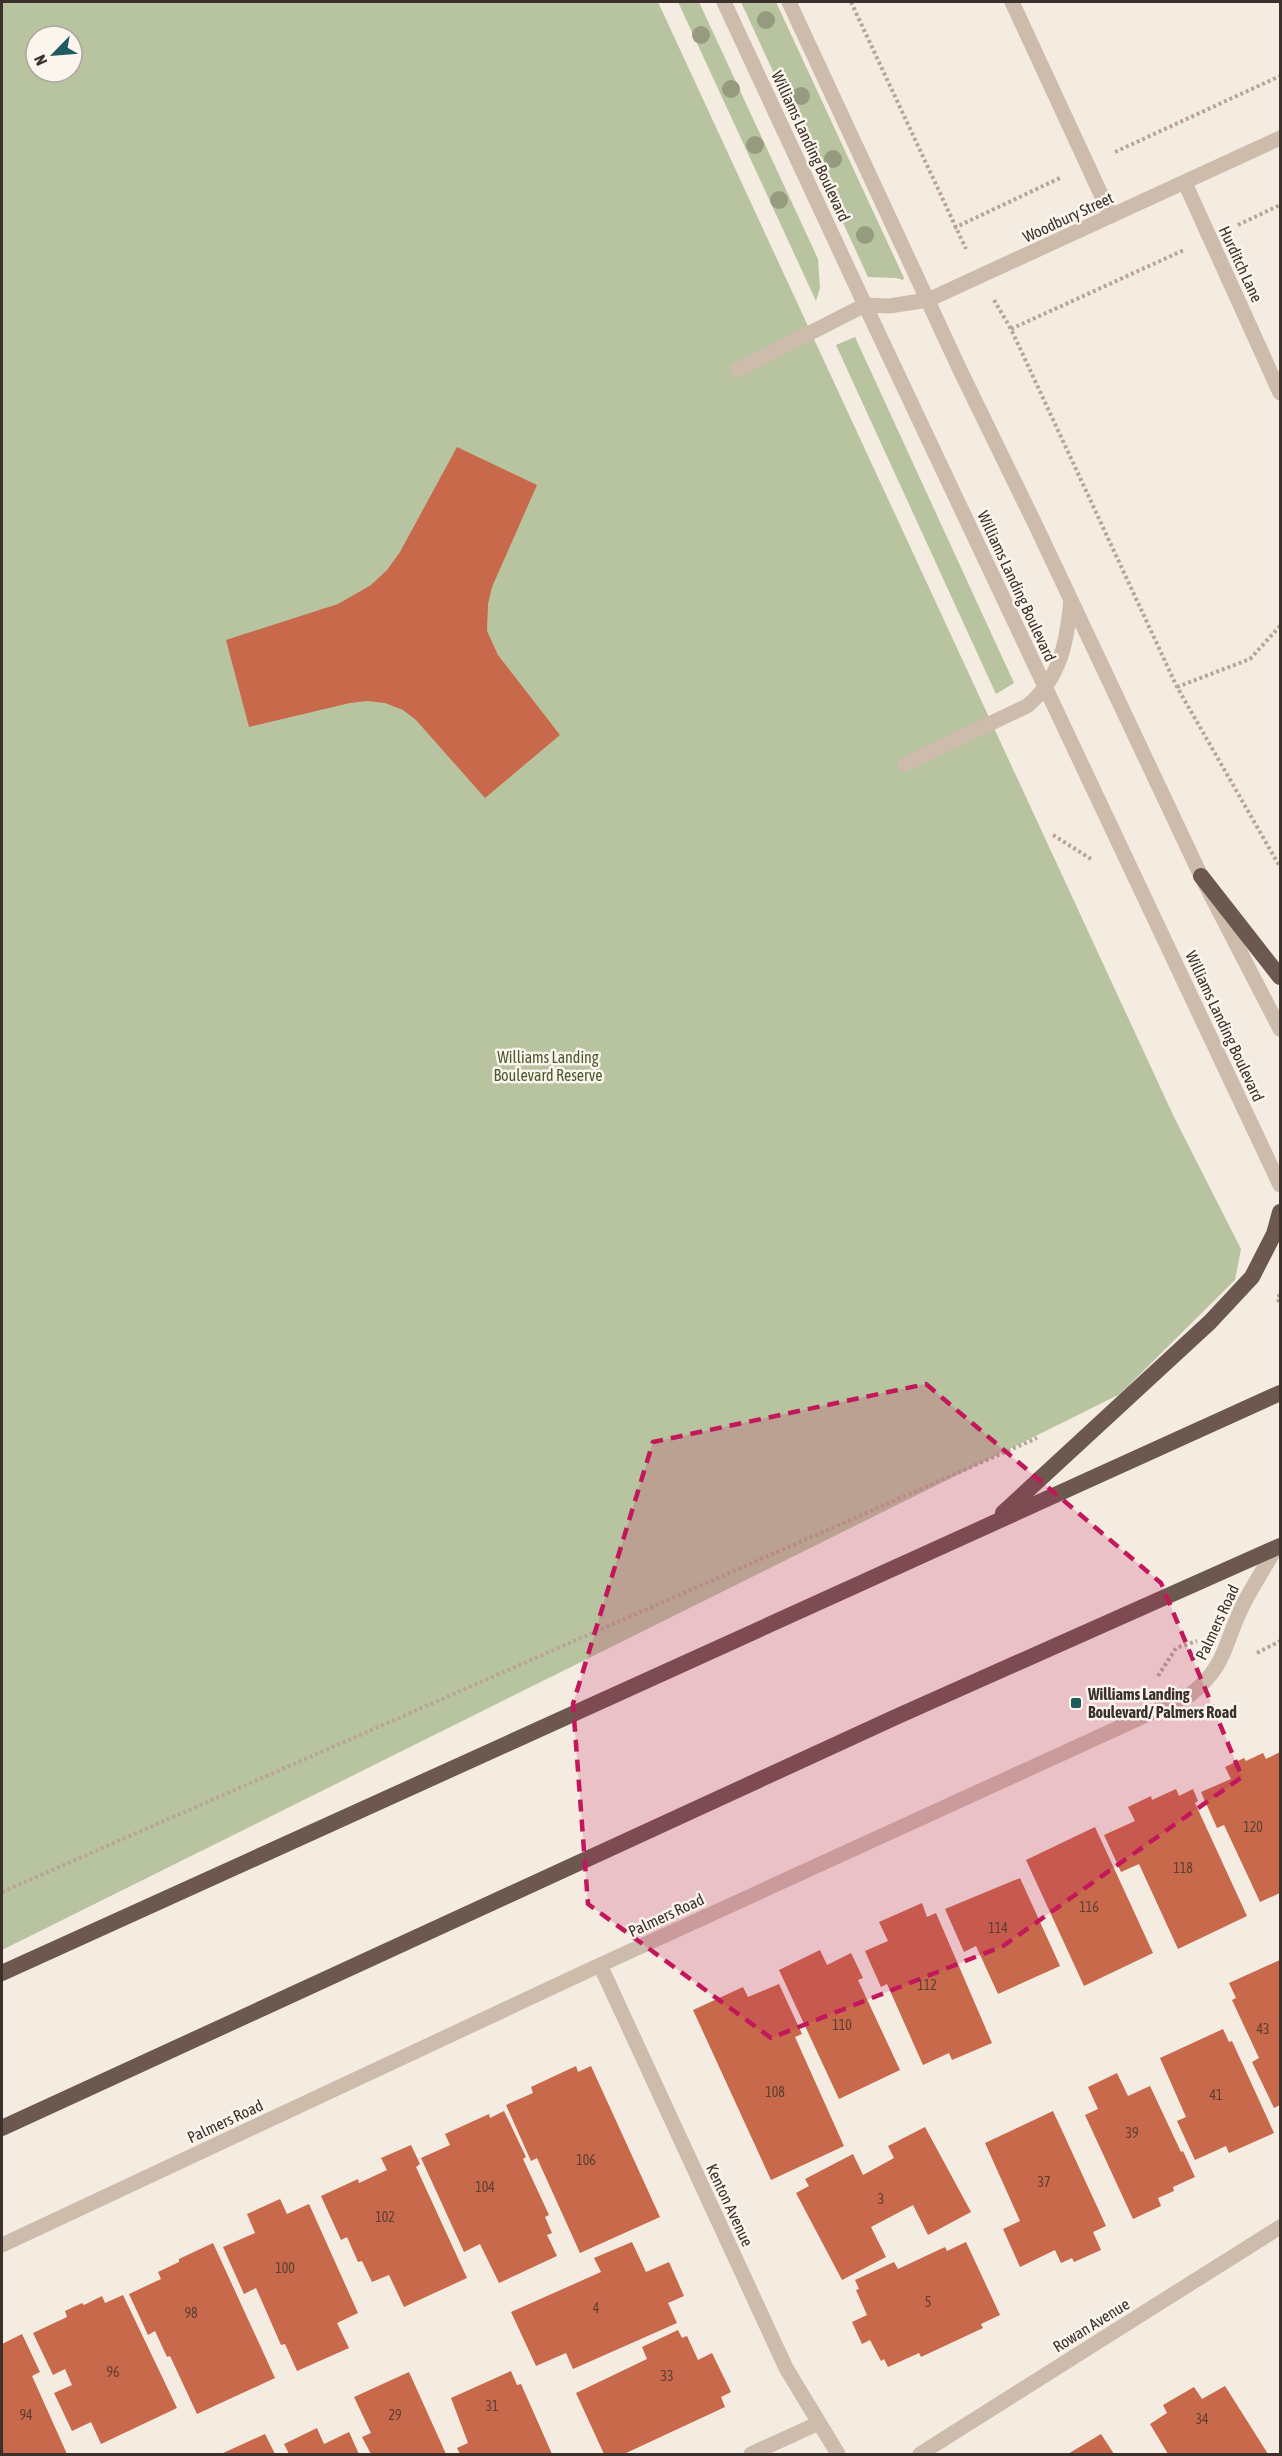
<svg xmlns="http://www.w3.org/2000/svg" width="1282" height="2456" viewBox="0 0 1282 2456" font-family="'Asap Condensed',sans-serif">
<rect width="100%" height="100%" fill="#f4ebe1"/>
<g fill="#b8c4a0" fill-rule="evenodd">
<path d="M 2,2 L 658,2 L 1174,1117 L 1241,1249 L 1235,1280 L 1120,1394 L 2,1950 ZM 36,36 L 72,36 L 72,72 L 36,72 Z"/>
<path d="M 678,2 L 699,2 L 818,259 L 820,288 L 816,301 Z"/>
<path d="M 741,2 L 776,2 L 904,278 L 903,280 L 896,278 L 868,277 Z"/>
<path d="M 855,337 L 1014,683 L 996,694 L 836,345 Z"/>
</g>
<g fill="#c8694b">
<path d="M 457,447 L 537,485 L 492,587 L 488,604 L 487,631 L 498,655 L 560,735 L 485,798 L 416,720 L 403,710 L 385,703 L 367,701 L 350,703 L 249,727 L 226,640 L 338,604 L 371,585 L 387,570 L 400,552 Z"/>
<path d="M 1280,1752 L 1280,1893 L 1260,1902 L 1224,1825 L 1217,1828 L 1201,1792 L 1231,1779 L 1225,1767 L 1244,1758 L 1246,1761 L 1263,1753 L 1266,1759 Z"/>
<path d="M 1176,1789 L 1179,1796 L 1193,1789 L 1198,1801 L 1195,1803 L 1247,1916 L 1178,1949 L 1139,1864 L 1121,1872 L 1104,1835 L 1135,1821 L 1128,1807 L 1151,1796 L 1152,1800 Z"/>
<path d="M 1095,1827 L 1153,1953 L 1084,1986 L 1026,1860 Z"/>
<path d="M 1020,1878 L 1060,1966 L 998,1994 L 976,1946 L 964,1952 L 945,1909 Z"/>
<path d="M 922,1903 L 927,1917 L 936,1913 L 992,2043 L 952,2060 L 949,2053 L 923,2065 L 887,1984 L 881,1987 L 865,1951 L 888,1941 L 879,1922 Z"/>
<path d="M 820,1950 L 827,1965 L 851,1953 L 863,1978 L 858,1980 L 900,2070 L 839,2099 L 779,1970 Z"/>
<path d="M 1280,1960 L 1280,2105 L 1274,2108 L 1252,2062 L 1259,2058 L 1232,2000 L 1236,1998 L 1229,1983 Z"/>
<path d="M 779,1984 L 802,2034 L 795,2037 L 844,2146 L 771,2180 L 693,2010 L 743,1987 L 748,1997 Z"/>
<path d="M 1223,2029 L 1229,2042 L 1232,2041 L 1274,2133 L 1229,2153 L 1226,2146 L 1195,2160 L 1177,2121 L 1186,2117 L 1160,2058 Z"/>
<path d="M 576,2066 L 578,2072 L 591,2066 L 660,2217 L 580,2253 L 537,2158 L 531,2161 L 506,2105 L 533,2093 L 531,2087 Z"/>
<path d="M 1117,2073 L 1128,2096 L 1150,2086 L 1181,2152 L 1183,2151 L 1195,2177 L 1173,2187 L 1174,2191 L 1158,2198 L 1161,2206 L 1133,2219 L 1085,2115 L 1098,2109 L 1088,2087 Z"/>
<path d="M 504,2111 L 526,2157 L 523,2159 L 549,2215 L 545,2217 L 552,2233 L 547,2235 L 557,2256 L 499,2283 L 480,2244 L 464,2252 L 421,2158 L 450,2145 L 445,2134 L 489,2114 L 490,2118 Z"/>
<path d="M 1053,2111 L 1106,2226 L 1093,2232 L 1101,2250 L 1074,2262 L 1072,2258 L 1061,2263 L 1055,2250 L 1020,2267 L 1003,2229 L 1020,2221 L 985,2143 Z"/>
<path d="M 925,2127 L 971,2212 L 928,2235 L 913,2205 L 871,2227 L 886,2257 L 842,2280 L 796,2193 L 809,2186 L 805,2179 L 853,2154 L 863,2175 L 894,2158 L 888,2146 Z"/>
<path d="M 411,2145 L 420,2164 L 416,2167 L 467,2278 L 404,2307 L 389,2275 L 372,2282 L 362,2261 L 358,2262 L 347,2237 L 341,2240 L 321,2196 L 358,2179 L 359,2183 L 387,2170 L 381,2158 Z"/>
<path d="M 280,2199 L 287,2214 L 309,2204 L 358,2313 L 337,2323 L 349,2348 L 297,2371 L 285,2344 L 281,2345 L 256,2288 L 244,2294 L 223,2247 L 255,2233 L 247,2214 Z"/>
<path d="M 632,2242 L 646,2272 L 669,2262 L 684,2296 L 668,2303 L 677,2323 L 573,2369 L 566,2353 L 536,2366 L 511,2312 L 601,2272 L 594,2258 Z"/>
<path d="M 966,2242 L 1000,2315 L 981,2324 L 983,2328 L 921,2357 L 919,2353 L 888,2367 L 884,2359 L 881,2361 L 870,2340 L 862,2344 L 852,2322 L 867,2315 L 856,2290 L 859,2289 L 855,2280 L 894,2262 L 898,2269 L 945,2247 L 947,2251 Z"/>
<path d="M 213,2243 L 275,2378 L 197,2414 L 170,2356 L 167,2357 L 155,2331 L 148,2335 L 129,2294 L 161,2279 L 158,2272 L 179,2262 L 179,2259 Z"/>
<path d="M 123,2295 L 177,2408 L 101,2444 L 91,2422 L 72,2431 L 54,2393 L 72,2385 L 65,2369 L 53,2375 L 33,2333 L 67,2317 L 65,2311 L 82,2303 L 84,2305 L 102,2296 L 105,2303 Z"/>
<path d="M 678,2330 L 682,2338 L 687,2336 L 698,2360 L 712,2353 L 731,2392 L 721,2397 L 725,2407 L 624,2454 L 604,2454 L 576,2393 L 647,2359 L 642,2347 Z"/>
<path d="M 22,2334 L 40,2372 L 32,2376 L 67,2454 L 2,2454 L 2,2344 Z"/>
<path d="M 511,2371 L 517,2385 L 521,2384 L 552,2454 L 460,2454 L 457,2448 L 468,2443 L 451,2398 Z"/>
<path d="M 409,2372 L 446,2454 L 371,2454 L 362,2437 L 371,2433 L 354,2397 Z"/>
<path d="M 1225,2386 L 1268,2454 L 1168,2454 L 1150,2424 L 1167,2413 L 1163,2405 L 1194,2387 L 1202,2399 Z"/>
<path d="M 317,2428 L 324,2444 L 349,2432 L 359,2454 L 289,2454 L 284,2444 Z"/>
<path d="M 265,2434 L 275,2454 L 221,2454 Z"/>
<path d="M 1101,2434 L 1114,2454 L 1068,2454 Z"/>
</g>
<g fill="none" stroke-linecap="round" stroke-linejoin="round">
<g stroke="#b9a596" stroke-width="4" stroke-dasharray="3 3" stroke-linecap="butt">
<path d="M 851,2 L 966,249"/>
<path d="M 1115,152 L 1280,76"/>
<path d="M 1238,225 L 1280,205"/>
<path d="M 954,228 L 1062,177"/>
<path d="M 994,300 L 1011,329 L 1177,687 L 1280,867"/>
<path d="M 1011,329 L 1184,250"/>
<path d="M 1177,687 L 1250,659 L 1280,626"/>
<path d="M 1053,835 L 1091,859"/>
<path d="M 1280,1295 L 1277,1297 L 1280,1304"/>
<path d="M 1257,1653 L 1280,1641"/>
<path d="M 1158,1676 L 1176,1648 L 1197,1641"/>
<path d="M 2,1892 L 1037,1438"/>
</g>
<g stroke="#cdbbac" stroke-width="15">
<path d="M 1012,2 L 1111,216"/>
<path d="M 1185,183 L 1280,393"/>
<path d="M 737,370 L 865,305"/>
<path d="M 905,764 L 1027,706 C 1061,678 1067,641 1071,600"/>
</g>
<g stroke="#cdbbac" stroke-width="15">
<path d="M 865,305 L 889,306 L 928,300 L 1280,138"/>
<path d="M 600,1965 L 786,2368 L 838,2454"/>
<path d="M 2,2245 L 600,1965 L 1190,1695 C 1228,1664 1223,1645 1243,1605 C 1253,1585 1265,1567 1276,1548"/>
<path d="M 751,2454 L 819,2423"/>
<path d="M 920,2454 L 1280,2227"/>
</g>
<g stroke="#cdbbac" stroke-width="15">
<path d="M 724,2 L 865,305 L 1280,1185"/>
<path d="M 789,2 L 960,370 L 1037,528 L 1201,876 L 1280,1029"/>
</g>
<g stroke="#6c584f" stroke-width="16">
<path d="M 1201,876 L 1280,977"/>
<path d="M 1003,1513 L 1210,1322 L 1252,1277 L 1274,1234 L 1280,1212"/>
<path d="M 2,1973 L 1280,1393"/>
<path d="M 2,2128 L 898,1716 L 1280,1546"/>
</g>
</g>
<g fill="#969b7f">
<circle cx="766" cy="20" r="9"/>
<circle cx="701" cy="35" r="9"/>
<circle cx="731" cy="89" r="9"/>
<circle cx="801" cy="96" r="9"/>
<circle cx="755" cy="145" r="9"/>
<circle cx="833" cy="159" r="9"/>
<circle cx="779" cy="200" r="9"/>
<circle cx="865" cy="235" r="9"/>
</g>
<path fill="#c2185b" fill-opacity="0.2" stroke="#c2185b" stroke-width="4.5" stroke-dasharray="12 8" stroke-linejoin="round" d="M 926,1384 L 1161,1583 L 1242,1777 L 1003,1946 L 771,2038 L 588,1904 L 573,1704 L 653,1442 Z"/>
<rect fill="#1f5a5e" stroke="#fbf5ee" stroke-width="2" x="1070" y="1697" width="12" height="12" rx="3"/>
<g text-anchor="middle" dominant-baseline="central" stroke-width="5" stroke-linejoin="round" paint-order="stroke">
<g font-size="14" fill="#5e3e33">
<text x="1253" y="1827">120</text>
<text x="1183" y="1868">118</text>
<text x="1089" y="1907">116</text>
<text x="998" y="1928">114</text>
<text x="927" y="1985">112</text>
<text x="842" y="2025">110</text>
<text x="1263" y="2029">43</text>
<text x="775" y="2092">108</text>
<text x="1216" y="2095">41</text>
<text x="1132" y="2133">39</text>
<text x="586" y="2160">106</text>
<text x="1044" y="2182">37</text>
<text x="485" y="2187">104</text>
<text x="881" y="2199">3</text>
<text x="385" y="2217">102</text>
<text x="285" y="2268">100</text>
<text x="928" y="2302">5</text>
<text x="596" y="2308">4</text>
<text x="191" y="2313">98</text>
<text x="113" y="2372">96</text>
<text x="667" y="2376">33</text>
<text x="492" y="2406">31</text>
<text x="26" y="2415">94</text>
<text x="395" y="2415">29</text>
<text x="1202" y="2419">34</text>
</g>
<g font-size="16" fill="#3b302b" stroke="#fbf5ee">
<text transform="translate(811 146) rotate(65)">Williams Landing Boulevard</text>
<text transform="translate(1068 217) rotate(-25)">Woodbury Street</text>
<text transform="translate(1241 264) rotate(65)">Hurditch Lane</text>
<text transform="translate(1017 586) rotate(65)">Williams Landing Boulevard</text>
<text transform="translate(1225 1026) rotate(65)">Williams Landing Boulevard</text>
<text transform="translate(1217 1622) rotate(-65)">Palmers Road</text>
<text transform="translate(666 1915) rotate(-25)">Palmers Road</text>
<text transform="translate(225 2121) rotate(-25)">Palmers Road</text>
<text transform="translate(730 2205) rotate(65)">Kenton Avenue</text>
<text transform="translate(1091 2325) rotate(-32)">Rowan Avenue</text>
</g>
<g font-size="16" fill="#4a5a2e" stroke="#fbf5ee">
<text x="548" y="1057">Williams Landing<tspan x="548" dy="18">Boulevard Reserve</tspan></text>
</g>
<g font-size="16" font-weight="bold" fill="#3b302b" stroke="#fbf5ee" text-anchor="start">
<text x="1088" y="1694">Williams Landing<tspan x="1088" dy="18">Boulevard/ Palmers Road</tspan></text>
</g>
</g>
<rect width="1282" height="2456" fill="none" stroke="#3b302b" stroke-width="6"/>
<g transform="translate(54 54) rotate(245)"><circle r="28" fill="#fbf5ee" stroke="#aea6a0" stroke-width="1.5"/>
<path d="M0-4.5L10 22L0 15L-10 22Z" fill="#1f5a5e"/>
<text y="-9" font-size="16" font-weight="bold" text-anchor="middle" fill="#3b302b">N</text>
</g>
</svg>
